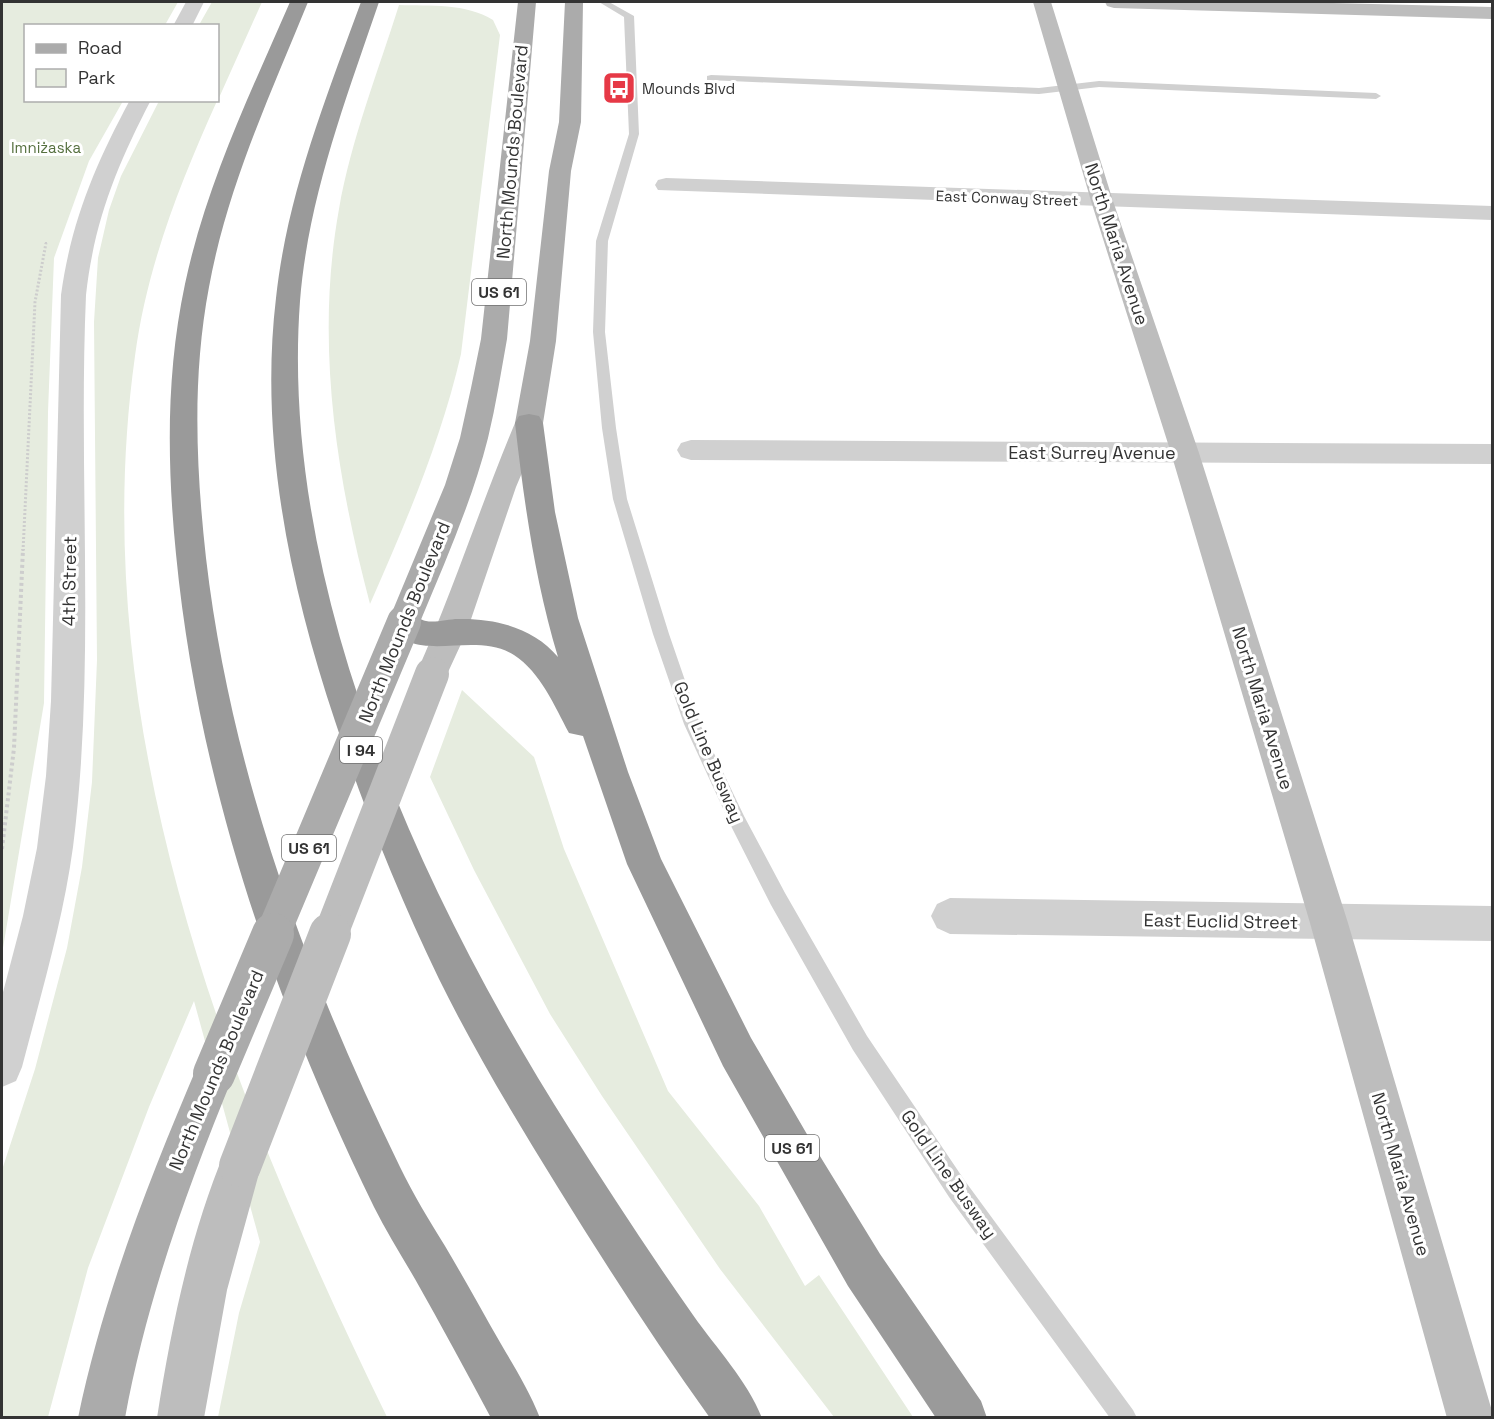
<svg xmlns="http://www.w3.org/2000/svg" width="1494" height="1419" viewBox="0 0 1494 1419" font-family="'Space Grotesk',sans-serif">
<rect width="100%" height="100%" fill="#fff"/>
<g fill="#e6ecdf">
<path d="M 2,2 L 178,2 L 165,25 L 26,26 L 26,100 L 123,101 L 89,161 L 54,258 L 48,412 L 44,703 L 2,954 Z"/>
<path d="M 212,2 L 262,2 L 218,100 L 218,26 L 199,25 Z"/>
<path d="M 399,5 C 430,6 466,3 493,20 L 500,35 L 461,354 C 441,441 406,522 370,604 C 336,475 315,342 339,209 C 351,140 378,72 399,5 Z"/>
<path d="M 159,101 L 217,101 C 180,183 147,266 135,356 C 83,727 228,1091 387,1417 L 218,1417 L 239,1313 L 260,1242 L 194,1001 L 149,1107 L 88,1268 L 48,1417 L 2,1418 L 2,1170 L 35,1069 L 67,948 L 82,867 L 92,782 L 97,660 L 94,322 L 98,258 L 109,210 L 121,176 Z"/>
<path d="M 462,690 L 534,757 L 564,849 L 668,1091 L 759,1206 L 805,1286 L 819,1275 L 913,1417 L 834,1417 L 720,1269 L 602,1096 L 550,1014 L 474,870 L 430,777 Z"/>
</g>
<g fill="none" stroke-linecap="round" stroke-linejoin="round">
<path stroke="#cdcdcd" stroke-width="2" stroke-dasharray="2 2" stroke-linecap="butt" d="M 46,244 L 46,242"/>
<path stroke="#cdcdcd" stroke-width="3" stroke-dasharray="2 2" stroke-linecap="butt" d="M 23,551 L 35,302 L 46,243"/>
<path stroke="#cdcdcd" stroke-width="4" stroke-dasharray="3 3" stroke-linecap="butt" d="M 2,849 L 14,748 L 23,549"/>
<g fill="#d0d0d0" fill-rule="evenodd">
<path d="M 599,2 L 609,2 L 634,16 L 639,134 L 608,241 L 605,332 L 616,428 L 627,499 L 669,634 L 700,724 L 744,816 L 785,893 L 867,1036 L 965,1181 L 1133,1410 L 1137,1418 L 1110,1418 L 949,1197 L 853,1050 L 771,905 L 732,828 L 684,724 L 653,634 L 613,499 L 602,428 L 593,332 L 596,241 L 629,134 L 624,17 Z"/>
<path d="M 711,75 L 1039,88 L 1099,81 L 1376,93 L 1381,96 L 1376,99 L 1099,87 L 1039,94 L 707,80 L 707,76 Z"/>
</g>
<g fill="#d0d0d0" fill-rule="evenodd">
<path d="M 186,2 L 204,2 L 192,26 L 173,26 Z"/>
<path d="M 130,100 L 151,100 C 117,165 94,222 86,295 C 78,477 96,666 73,847 C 63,921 41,994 22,1067 L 16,1081 L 2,1087 L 2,996 L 23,916 L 37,848 L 46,776 L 51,701 L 61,295 C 71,222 95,165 130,100 Z"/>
<path d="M 666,178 L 1492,206 L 1492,220 L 658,190 L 655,185 L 658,180 Z"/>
<path d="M 691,440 L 1492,444 L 1492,464 L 691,460 L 681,457 L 677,450 L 681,443 Z"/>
<path d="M 950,898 L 1492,906 L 1492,941 L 950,934 L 937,928 L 931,916 L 937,904 Z"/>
</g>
<g fill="#bdbdbd" fill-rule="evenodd">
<path d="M 1033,2 L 1051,2 L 1113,201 L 1199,453 L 1348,923 L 1492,1411 L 1492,1418 L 1447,1418 L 1310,923 L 1171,453 L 1091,201 Z"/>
<path d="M 1105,2 L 1293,2 L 1492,7 L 1492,19 L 1114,8 L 1107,6 Z"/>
<path d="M 529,414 L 539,416 L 543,423 L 516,487 L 467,631 L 443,683 L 432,687 L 421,683 L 416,674 C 453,592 480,506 515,423 L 519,416 Z"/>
<path d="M 240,1145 L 255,1151 L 261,1166 L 227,1290 L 204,1418 L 157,1418 C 171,1328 190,1235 225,1151 Z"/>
</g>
<g fill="#ababab" fill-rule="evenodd">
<path d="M 518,2 L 536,2 L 507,339 C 501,372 496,405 488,438 C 472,501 445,562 420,622 L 415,631 L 404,634 L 393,631 L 388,622 L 445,485 L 460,438 L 471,388 L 481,339 Z"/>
<path d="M 565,2 L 583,2 L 581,122 L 571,171 L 556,341 L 543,423 L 539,430 L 529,432 L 519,430 L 515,423 L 530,341 L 549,171 L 559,122 Z"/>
<path d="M 214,1054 L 228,1060 L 234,1074 C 188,1186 147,1298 125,1418 L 78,1418 C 104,1293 150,1177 200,1060 Z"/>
</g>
<g fill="#9a9a9a" fill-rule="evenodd">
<path d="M 290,2 L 308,2 C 270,95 227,188 209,287 C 192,377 196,468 206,558 C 231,772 306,974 400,1167 C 413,1194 429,1220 445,1246 C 464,1278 482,1311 501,1344 C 515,1368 530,1392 540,1418 L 491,1418 C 466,1371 441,1325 415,1279 C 401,1255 386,1231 374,1207 C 274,1002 198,782 176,554 C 167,464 166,373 185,284 C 206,185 250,94 290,2 Z"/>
<path d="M 361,2 L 379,2 C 346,99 308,198 300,301 C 279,585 420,893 569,1128 C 609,1191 650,1254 693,1315 C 716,1348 747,1380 762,1418 L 710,1418 C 656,1343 606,1265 557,1186 C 515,1118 474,1050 439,979 C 399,896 364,809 335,721 C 290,586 259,441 276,298 C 287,195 326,98 361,2 Z"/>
<path d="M 529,414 L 539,416 L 543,423 L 555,512 L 578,618 L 628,772 L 661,859 L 751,1038 L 815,1148 L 880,1254 L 981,1401 L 987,1418 L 936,1418 L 848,1286 L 723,1066 L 627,864 L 583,736 L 569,733 C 554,705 541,673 514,655 C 473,629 412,668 388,622 L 393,613 C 415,606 411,617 426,621 C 435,623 449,619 458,619 C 495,618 534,628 558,657 C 535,581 524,502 515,423 L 519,416 Z"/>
</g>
<path stroke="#bdbdbd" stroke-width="34" d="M 330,936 L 432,674"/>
<path stroke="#bdbdbd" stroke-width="42" d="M 240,1166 L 330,934"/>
<path stroke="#ababab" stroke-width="34" d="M 272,936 L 404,622"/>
<path stroke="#ababab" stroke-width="42" d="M 214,1074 L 273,934"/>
</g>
<defs>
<symbol id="bus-square" viewBox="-11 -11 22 22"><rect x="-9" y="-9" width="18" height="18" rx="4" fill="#e63946" stroke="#fff"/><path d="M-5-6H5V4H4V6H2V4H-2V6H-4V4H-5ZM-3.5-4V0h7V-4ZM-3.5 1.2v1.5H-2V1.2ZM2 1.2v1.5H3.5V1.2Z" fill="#fff"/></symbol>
</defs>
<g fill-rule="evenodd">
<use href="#bus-square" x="600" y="69" width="38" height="38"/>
</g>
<g text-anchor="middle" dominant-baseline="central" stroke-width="6" stroke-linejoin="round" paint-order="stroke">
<g font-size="15" fill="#333" stroke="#fff" text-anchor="start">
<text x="642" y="88">Mounds Blvd</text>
</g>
<g font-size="15" fill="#56703f" stroke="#fff">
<text x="46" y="147">Imniżaska</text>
</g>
<g font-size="15" fill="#333" stroke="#fff">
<text transform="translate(1007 198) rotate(2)">East Conway Street</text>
</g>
<g fill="#fff" stroke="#707070" stroke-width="1.5">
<rect x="472" y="279" width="54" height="26" rx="4.5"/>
<rect x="340" y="737" width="42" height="26" rx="4.5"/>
<rect x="282" y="835" width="54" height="26" rx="4.5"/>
<rect x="765" y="1135" width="54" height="26" rx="4.5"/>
</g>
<g font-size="16" font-weight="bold" fill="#333">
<text x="499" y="292">US 61</text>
<text x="361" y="750">I 94</text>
<text x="309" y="848">US 61</text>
<text x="792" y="1148">US 61</text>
</g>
<g font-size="18" fill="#333" stroke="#fff">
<text transform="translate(512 152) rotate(-85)">North Mounds Boulevard</text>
<text transform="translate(1117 244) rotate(72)">North Maria Avenue</text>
<text x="1092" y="452">East Surrey Avenue</text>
<text transform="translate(69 581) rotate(-89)">4th Street</text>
<text transform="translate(404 622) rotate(-68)">North Mounds Boulevard</text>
<text transform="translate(1263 708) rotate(73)">North Maria Avenue</text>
<text transform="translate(709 752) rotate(67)">Gold Line Busway</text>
<text transform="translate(1221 921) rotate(1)">East Euclid Street</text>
<text transform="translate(216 1070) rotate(-67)">North Mounds Boulevard</text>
<text transform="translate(949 1174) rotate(55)">Gold Line Busway</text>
<text transform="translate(1401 1174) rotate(74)">North Maria Avenue</text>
</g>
</g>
<rect width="1494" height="1419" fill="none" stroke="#333333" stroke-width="6"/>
<rect x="24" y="24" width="195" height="78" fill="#ffffff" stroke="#adadad" stroke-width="1.5"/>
<rect x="36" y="44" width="30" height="9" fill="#ababab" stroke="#adadad" stroke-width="1.5"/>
<text x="78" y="54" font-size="18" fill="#333333">Road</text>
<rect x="36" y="69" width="30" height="18" fill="#e6ecdf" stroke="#adadad" stroke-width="1.5"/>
<text x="78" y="84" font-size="18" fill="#333333">Park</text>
</svg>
